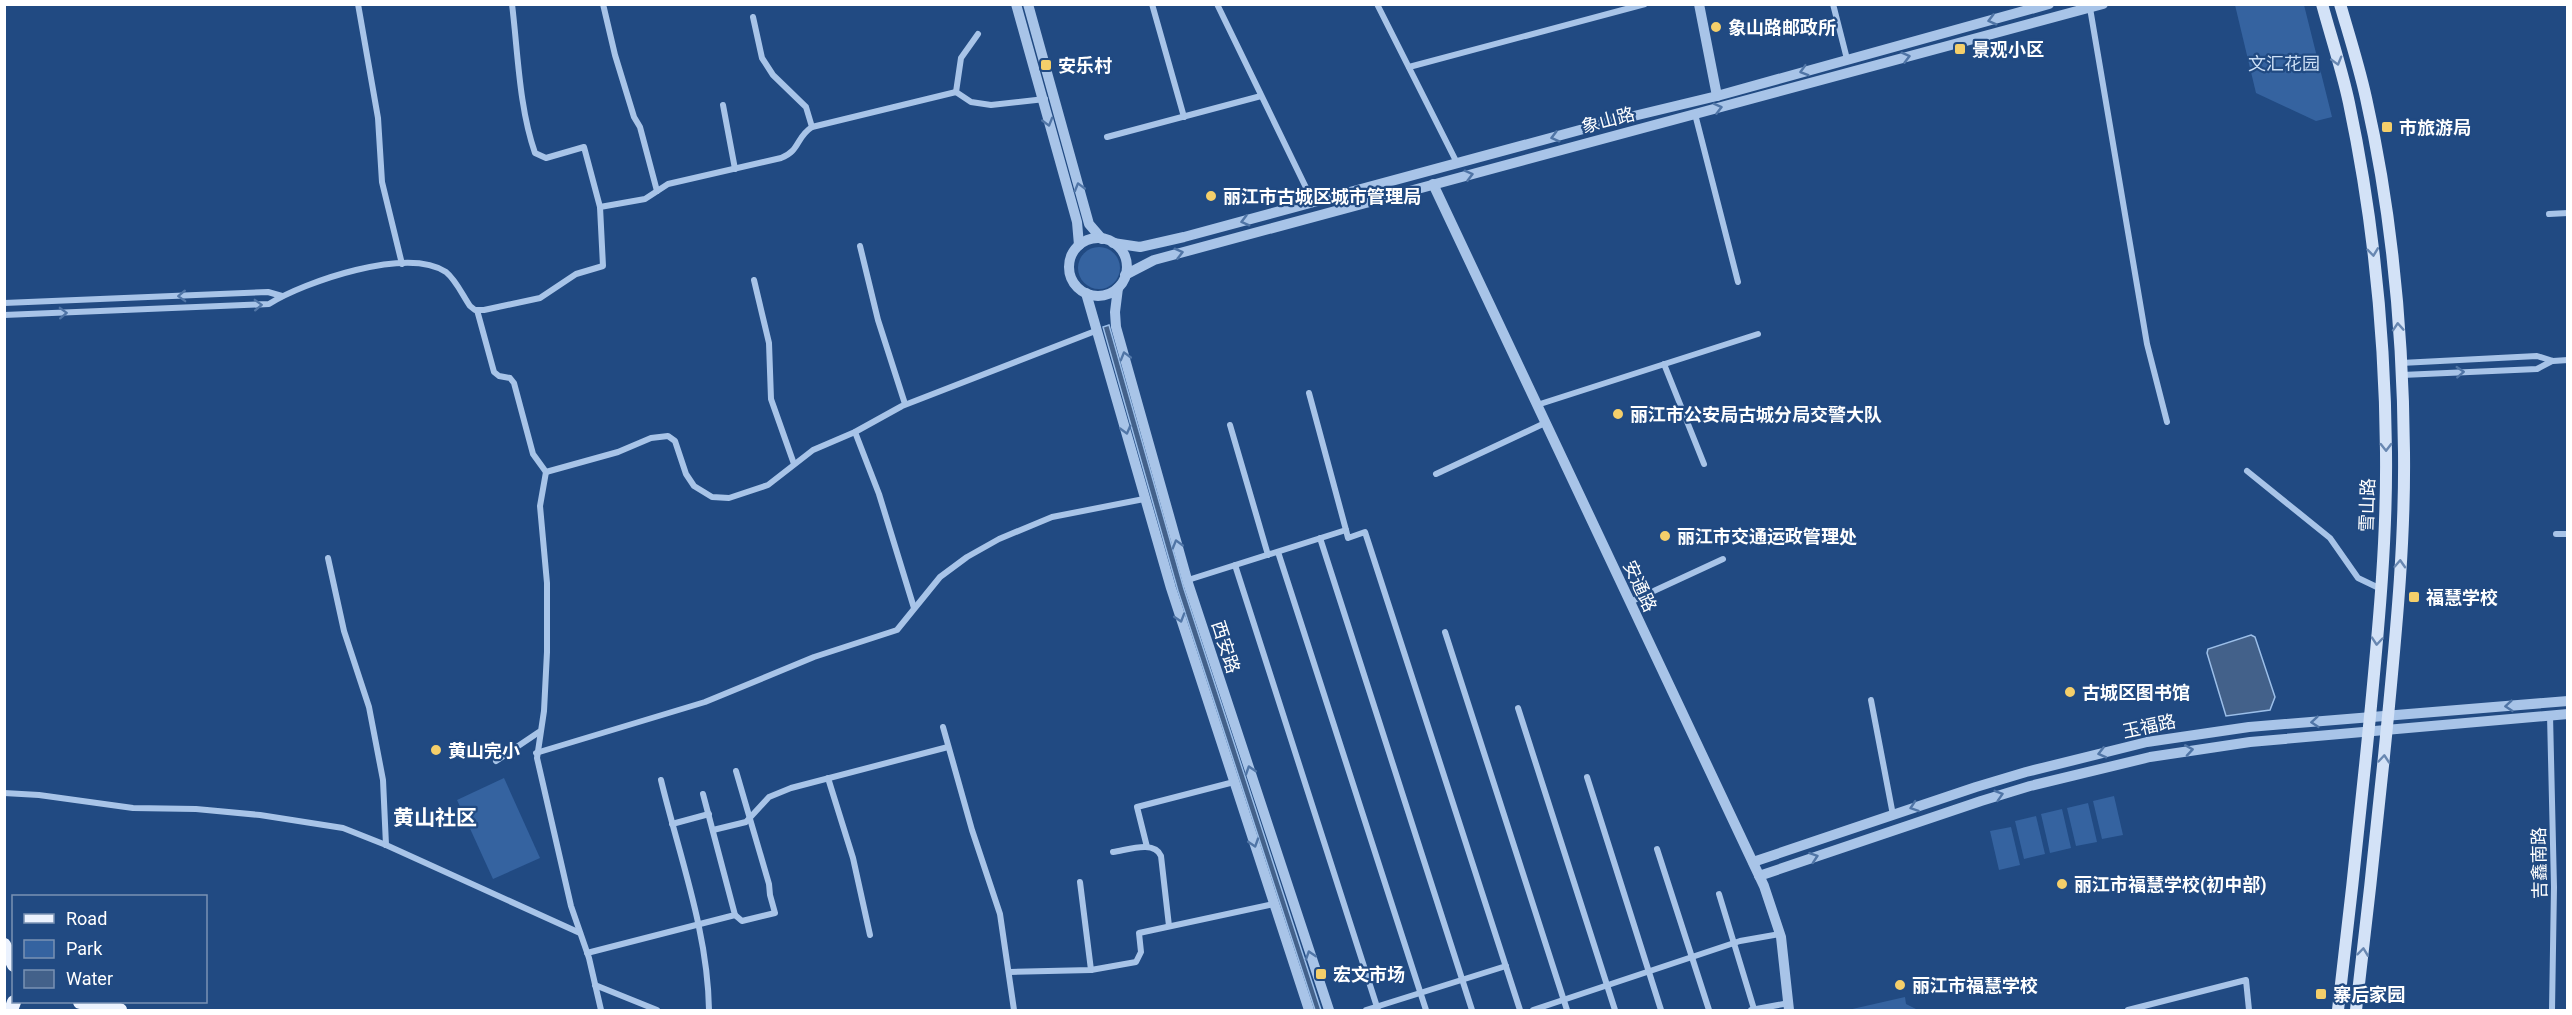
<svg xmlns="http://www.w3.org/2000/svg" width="2572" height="1015" viewBox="0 0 2572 1015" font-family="Roboto,'Noto Sans SC',sans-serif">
<rect width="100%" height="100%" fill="#214a82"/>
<g fill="#3563a0">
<path d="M 2235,5 L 2304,5 L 2332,117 L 2316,121 L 2256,93 Z"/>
<circle cx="1099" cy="268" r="21"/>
<path d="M 504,778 L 540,858 L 493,879 L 457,800 Z"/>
<path d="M 2114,796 L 2123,835 L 2102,839 L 2093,801 Z"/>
<path d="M 2088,803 L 2097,842 L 2076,846 L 2067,808 Z"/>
<path d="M 2062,809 L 2071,848 L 2050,853 L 2041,814 Z"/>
<path d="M 2036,816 L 2045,854 L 2024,859 L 2015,821 Z"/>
<path d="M 2011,827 L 2020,865 L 1999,870 L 1990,831 Z"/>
<path d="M 1905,997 L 1906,1004 L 1918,1010 L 1848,1010 Z"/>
</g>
<g fill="#43618a" stroke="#9cbfe9" stroke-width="1.5">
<path d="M 1109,325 L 1184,589 L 1321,1010 L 1315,1010 L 1178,591 L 1103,327 Z"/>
<path d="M 2251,635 L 2255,637 L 2275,697 L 2270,710 L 2226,716 L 2207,653 L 2208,649 Z"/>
</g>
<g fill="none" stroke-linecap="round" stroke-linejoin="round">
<g stroke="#a8c4e8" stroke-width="6">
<path d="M 358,4 L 378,118 L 382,182 L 402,264"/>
<path d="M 603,4 L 615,55 L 634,117 L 640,127 L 657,191"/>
<path d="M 1152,4 L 1184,117"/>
<path d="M 1217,4 L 1313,202"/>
<path d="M 1377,4 L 1457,163"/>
<path d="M 1833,4 L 1847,59"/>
<path d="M 2090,8 L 2147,344 L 2167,422"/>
<path d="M 753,17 L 762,58 L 773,75 L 806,107 L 812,127"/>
<path d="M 1409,67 L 1645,4"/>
<path d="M 956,92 L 961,58 L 978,34"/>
<path d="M 723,105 L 735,169"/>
<path d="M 1695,114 L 1738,282"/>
<path d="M 1107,137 L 1261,96"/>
<path d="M 600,207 L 645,199 L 668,184 L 781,158 C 800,151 796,137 812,127 L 956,92 L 971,102 L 991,105 L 1045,99"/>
<path d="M 2549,214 L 2568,213"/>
<path d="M 860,246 L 878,320 L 905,404"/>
<path d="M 754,280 L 769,343 L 771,399 L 794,464"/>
<path d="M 4,303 L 268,292 L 282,296"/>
<path d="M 477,310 L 494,372 L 499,376 L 510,378 L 514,383 L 533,454 L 546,472"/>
<path d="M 4,315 L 269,304 C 304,282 407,246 446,272 C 456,280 463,296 470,306 L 475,310 L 484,310 L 540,298 L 576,274 L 603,266 L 600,207 L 584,147 L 546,158 L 535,153 C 519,107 518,53 512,4"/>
<path d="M 2401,363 L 2537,356 L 2553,361 L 2568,360"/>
<path d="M 1664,364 L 1704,464"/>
<path d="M 2402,375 L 2537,369 L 2552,361"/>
<path d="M 1309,393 L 1346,530"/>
<path d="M 1537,405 L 1758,334"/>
<path d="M 1230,425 L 1268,555"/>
<path d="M 855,432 L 879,494 L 914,608"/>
<path d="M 2247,471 L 2330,538 L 2358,578 L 2381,589"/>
<path d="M 546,472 L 618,452 L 651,438 L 668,436 L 675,441 L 686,474 L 694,486 L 712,497 L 729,498 L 768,485 L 813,450 L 855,432 L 902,406 L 1098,330"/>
<path d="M 546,472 L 540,506 L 547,583 L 547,652 L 544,711 L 537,758 L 571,906 L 589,958 L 601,1010"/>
<path d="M 1436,474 L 1545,423"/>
<path d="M 2556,534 L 2568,534"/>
<path d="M 1320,538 L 1472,1010"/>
<path d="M 1278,552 L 1426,1010"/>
<path d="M 328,558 L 344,631 L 369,707 L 383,780 L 386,845"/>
<path d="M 1235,565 L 1378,1010"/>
<path d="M 1188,580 L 1346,530 L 1348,538 L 1365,532 L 1520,1010"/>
<path d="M 1630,602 L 1723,559"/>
<path d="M 1445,632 L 1567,1010"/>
<path d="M 1871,700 L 1893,815"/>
<path d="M 1518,708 L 1615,1010"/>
<path d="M 2550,715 L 2554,887 L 2552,1010"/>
<path d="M 943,727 L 972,830 L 1000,914 L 1014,1010"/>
<path d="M 536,753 L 705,702 L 814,657 L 897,630 L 940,577 L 967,557 L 999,539 L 1052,517 L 1144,499"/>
<path d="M 496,761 L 539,732"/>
<path d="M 1587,777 L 1661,1010"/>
<path d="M 828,778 L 853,858 L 870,935"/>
<path d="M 661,780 C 679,855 708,932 709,1010"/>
<path d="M 4,793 L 39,795 L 133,808 L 196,809 L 260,815 L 343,828 L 386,845 L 580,933"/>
<path d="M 672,824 L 709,814"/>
<path d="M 713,830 L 746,822 L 769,797 L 791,788 L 948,747"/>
<path d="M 1147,847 L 1137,807 L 1234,782"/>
<path d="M 1657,849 L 1709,1010"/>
<path d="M 1113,852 C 1128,850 1154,840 1161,856 L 1169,926"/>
<path d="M 1080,882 L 1091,970"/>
<path d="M 1719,894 L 1754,1009"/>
<path d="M 735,915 L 742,921 L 775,913 L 770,895 L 769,884 L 736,771"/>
<path d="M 587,953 L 735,915 L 703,794"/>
<path d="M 1010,972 L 1091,970 L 1136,962 L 1141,952 L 1139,933 L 1274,904"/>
<path d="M 595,985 L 657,1010"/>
<path d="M 1366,1010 L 1506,966"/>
<path d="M 1533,1010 L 1740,941 L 1780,934"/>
<path d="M 1751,1010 L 1789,1003"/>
<path d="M 2128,1010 L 2246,980 L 2249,1010"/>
</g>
<g stroke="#a8c4e8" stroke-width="10">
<path d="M 1016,4 L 1077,222 L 1079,245"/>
<path d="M 1028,4 L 1089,224 L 1102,239"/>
<path d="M 1699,4 L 1717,96"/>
<path d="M 1433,184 L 1764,886 L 1781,937 L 1789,1010"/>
<circle cx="1098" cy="267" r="29"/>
<path d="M 1113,243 L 1140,247 L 1184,237 L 1613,121 L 1717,96 L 2049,4"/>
<path d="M 1125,275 L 1154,260 L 2103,4"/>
<path d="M 1118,288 L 1115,312 L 1116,327 L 1188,583 L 1329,1010"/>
<path d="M 1086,293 L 1171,588 L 1309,1010"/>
<path d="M 1753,862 L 1976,787 L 2026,772 L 2147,742 L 2249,727 L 2568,701"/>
<path d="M 1759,876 L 1981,801 L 2030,786 L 2150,757 L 2250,742 L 2568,714"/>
</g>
<g stroke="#d3e2f7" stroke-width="12">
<path d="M 2322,4 C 2331,37 2342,70 2349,103 C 2373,217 2385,335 2386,452 C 2387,537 2379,622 2371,706 C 2361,808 2350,909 2338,1010"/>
<path d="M 2340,4 C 2349,35 2359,66 2366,98 C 2392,213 2403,334 2404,452 C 2405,537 2397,622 2389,706 C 2379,808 2368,909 2356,1010"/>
</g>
<g stroke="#ebf2fe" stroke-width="14">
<path d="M 4,945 L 14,965"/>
<path d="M 80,1002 L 120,1010"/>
<path d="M 11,1010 L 14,1002"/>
</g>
</g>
<defs><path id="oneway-chevron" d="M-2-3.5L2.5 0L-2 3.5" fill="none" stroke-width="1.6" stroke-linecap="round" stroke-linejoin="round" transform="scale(1.5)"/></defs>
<g stroke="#5075a6">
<use href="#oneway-chevron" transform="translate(1992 20) rotate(165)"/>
<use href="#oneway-chevron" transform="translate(1906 57) rotate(-15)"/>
<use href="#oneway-chevron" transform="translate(1804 71) rotate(164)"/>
<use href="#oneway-chevron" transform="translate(1718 108) rotate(-15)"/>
<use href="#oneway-chevron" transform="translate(1048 122) rotate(74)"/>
<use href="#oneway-chevron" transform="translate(1555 137) rotate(165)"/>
<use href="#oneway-chevron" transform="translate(1469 175) rotate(-15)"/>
<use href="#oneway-chevron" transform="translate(1079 187) rotate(-106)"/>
<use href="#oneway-chevron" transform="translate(1245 221) rotate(165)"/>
<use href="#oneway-chevron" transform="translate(1179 253) rotate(-15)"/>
<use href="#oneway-chevron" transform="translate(182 296) rotate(178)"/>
<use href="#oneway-chevron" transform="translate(258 305) rotate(-2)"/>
<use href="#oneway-chevron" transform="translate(63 313) rotate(-2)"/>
<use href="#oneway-chevron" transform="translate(1125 356) rotate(-106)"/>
<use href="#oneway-chevron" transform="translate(2460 372) rotate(-3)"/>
<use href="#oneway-chevron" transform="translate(1126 430) rotate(75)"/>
<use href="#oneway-chevron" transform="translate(1177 544) rotate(-106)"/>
<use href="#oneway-chevron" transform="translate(1180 618) rotate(73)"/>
<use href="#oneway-chevron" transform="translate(2509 706) rotate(175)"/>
<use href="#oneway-chevron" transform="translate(2315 722) rotate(175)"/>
<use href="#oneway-chevron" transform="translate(2189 750) rotate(-9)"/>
<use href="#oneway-chevron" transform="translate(2102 753) rotate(166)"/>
<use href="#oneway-chevron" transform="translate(1250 770) rotate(-108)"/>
<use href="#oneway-chevron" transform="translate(1999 795) rotate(-17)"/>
<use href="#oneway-chevron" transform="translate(1914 807) rotate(161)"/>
<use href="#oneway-chevron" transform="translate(1254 843) rotate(72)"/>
<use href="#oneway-chevron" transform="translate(1814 857) rotate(-19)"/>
<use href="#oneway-chevron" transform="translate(1310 955) rotate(-108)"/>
</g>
<g stroke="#6887b1">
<use href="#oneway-chevron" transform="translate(2337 61) rotate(74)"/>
<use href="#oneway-chevron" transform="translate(2373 252) rotate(83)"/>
<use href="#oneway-chevron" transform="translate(2398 327) rotate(-94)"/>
<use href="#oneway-chevron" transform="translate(2386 447) rotate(89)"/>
<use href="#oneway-chevron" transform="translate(2400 564) rotate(-87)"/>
<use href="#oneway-chevron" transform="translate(2377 641) rotate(95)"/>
<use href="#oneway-chevron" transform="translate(2384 759) rotate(-85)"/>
<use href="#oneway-chevron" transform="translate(2363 952) rotate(-83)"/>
</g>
<g fill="#f5cf6a" stroke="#214a82" stroke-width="2">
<circle cx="1716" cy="27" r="6"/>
<rect x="1954" y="43" width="12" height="12" rx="3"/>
<rect x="1040" y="59" width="12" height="12" rx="3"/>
<rect x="2381" y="121" width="12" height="12" rx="3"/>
<circle cx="1211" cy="196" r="6"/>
<circle cx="1618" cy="414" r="6"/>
<circle cx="1665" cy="536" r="6"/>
<rect x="2408" y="591" width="12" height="12" rx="3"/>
<circle cx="2070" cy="692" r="6"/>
<circle cx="436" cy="750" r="6"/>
<circle cx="2062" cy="884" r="6"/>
<rect x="1315" y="968" width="12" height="12" rx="3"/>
<circle cx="1900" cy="985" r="6"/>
<rect x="2315" y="988" width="12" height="12" rx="3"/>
</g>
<g text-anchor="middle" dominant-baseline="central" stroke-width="4.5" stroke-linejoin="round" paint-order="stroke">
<g font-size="18" font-weight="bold" fill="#fff" stroke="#214a82" text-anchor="start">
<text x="1728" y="27">象山路邮政所</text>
<text x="1972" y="49">景观小区</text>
<text x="1058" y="65">安乐村</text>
<text x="2399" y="127">市旅游局</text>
<text x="1223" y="196">丽江市古城区城市管理局</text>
<text x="1630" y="414">丽江市公安局古城分局交警大队</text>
<text x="1677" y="536">丽江市交通运政管理处</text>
<text x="2426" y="597">福慧学校</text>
<text x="2082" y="692">古城区图书馆</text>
<text x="448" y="750">黄山完小</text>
<text x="2074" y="884">丽江市福慧学校(初中部)</text>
<text x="1333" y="974">宏文市场</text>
<text x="1912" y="985">丽江市福慧学校</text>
<text x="2333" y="994">寨后家园</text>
</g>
<g font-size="18" fill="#ccdff6" stroke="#214a82">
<text x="2284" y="63">文汇花园</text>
</g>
<g font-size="18" fill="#fff" stroke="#214a82">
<text transform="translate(1608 120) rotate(-15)">象山路</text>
<text transform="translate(2367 505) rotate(-88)">雪山路</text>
<text transform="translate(1640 586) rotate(65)">安通路</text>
<text transform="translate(1226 647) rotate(72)">西安路</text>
<text transform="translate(2149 726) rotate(-12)">玉福路</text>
<text transform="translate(2539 863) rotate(-91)">吉鑫南路</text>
</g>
<g font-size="21" font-weight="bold" fill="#fff" stroke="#214a82">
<text x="435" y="818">黄山社区</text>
</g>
</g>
<rect width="2572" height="1015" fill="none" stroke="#ffffff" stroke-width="12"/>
<rect x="12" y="895" width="195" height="108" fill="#214a82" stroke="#7a92b4" stroke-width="1.5"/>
<rect x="24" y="914" width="30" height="9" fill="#ebf2fe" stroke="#7a92b4" stroke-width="1.5"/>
<text x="66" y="925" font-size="18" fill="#ffffff">Road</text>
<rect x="24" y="940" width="30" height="18" fill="#3563a0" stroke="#7a92b4" stroke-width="1.5"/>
<text x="66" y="955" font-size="18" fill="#ffffff">Park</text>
<rect x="24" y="970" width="30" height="18" fill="#43618a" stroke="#7a92b4" stroke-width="1.5"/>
<text x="66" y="985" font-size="18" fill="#ffffff">Water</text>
</svg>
